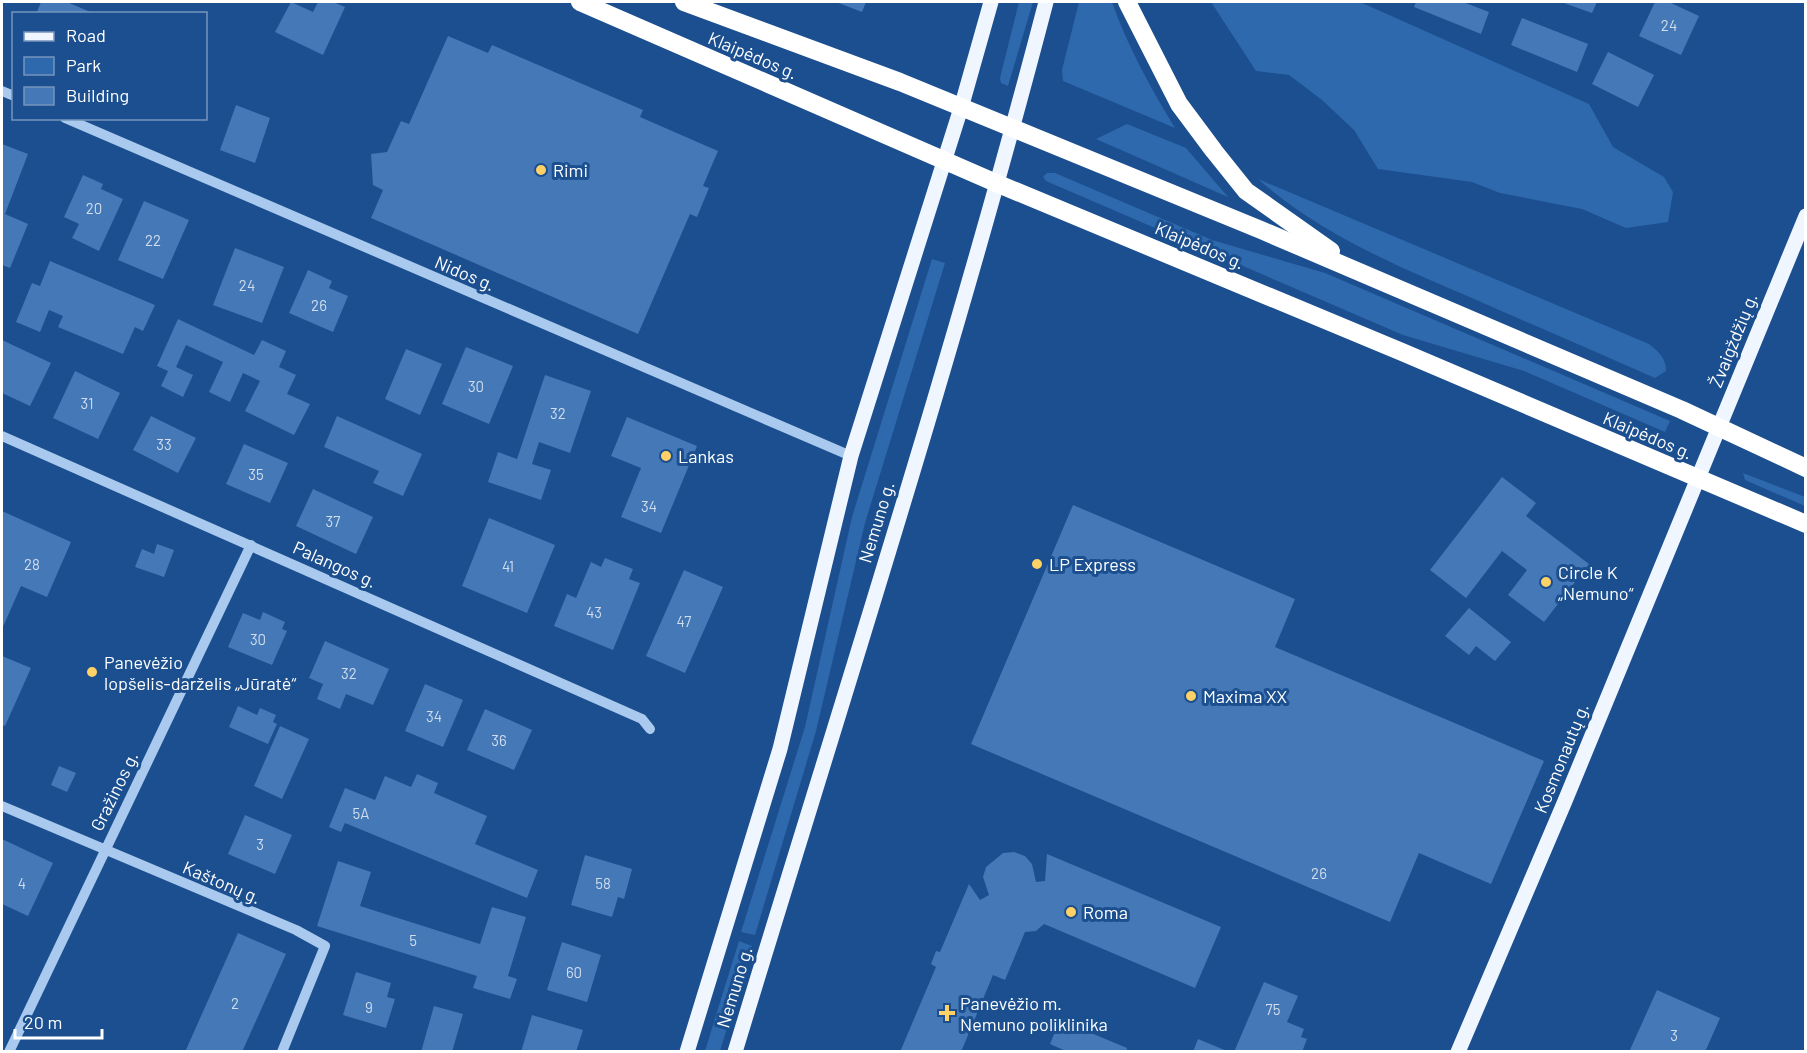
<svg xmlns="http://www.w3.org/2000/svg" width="1807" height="1053" viewBox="0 0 1807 1053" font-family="Barlow,sans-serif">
<rect width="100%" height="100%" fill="#1b4f8f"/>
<g fill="#2e69ad">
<path d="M 1019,2 L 1033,2 L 1008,86 L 1001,83 L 1000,78 Z"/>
<path d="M 1079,2 L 1112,2 C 1128,47 1150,87 1175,128 L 1063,81 L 1062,70 Z"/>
<path d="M 1211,2 L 1360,2 L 1589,104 L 1613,147 L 1664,177 L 1673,192 L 1668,222 L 1626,228 L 1582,209 L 1500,193 L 1472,182 L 1378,169 L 1354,130 L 1322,100 L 1289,75 L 1256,71 Z"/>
<path d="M 1127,124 L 1186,148 L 1228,197 L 1096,139 Z"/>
<path d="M 1047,173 L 1055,173 L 1212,240 L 1325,273 L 1670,421 L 1665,432 L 1524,371 L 1403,335 L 1046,181 L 1043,177 Z"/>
<path d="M 1258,179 L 1649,344 C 1659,352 1666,358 1666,371 L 1655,378 C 1594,351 1533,325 1472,298 C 1397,266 1320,234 1258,179 Z"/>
<path d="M 932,259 L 945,263 L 865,523 L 816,731 L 755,935 L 741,932 L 805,727 L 852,517 Z"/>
<path d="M 1743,473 L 1805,497 L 1805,506 L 1745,480 Z"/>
<path d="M 739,941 L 752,946 L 720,1051 L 705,1051 Z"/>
</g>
<g fill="#4478b7">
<path d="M 41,2 L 67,2 L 95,14 L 36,14 Z"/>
<path d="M 291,2 L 313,12 L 318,2 L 333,2 L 345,7 L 323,55 L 275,32 Z"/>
<path d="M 836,2 L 866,2 L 862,12 Z"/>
<path d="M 1416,2 L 1463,2 L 1489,12 L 1481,34 L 1414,7 Z"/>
<path d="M 1561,2 L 1597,2 L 1592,13 Z"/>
<path d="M 1655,2 L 1669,2 L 1699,16 L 1681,55 L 1639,36 Z"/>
<path d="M 1522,18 L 1588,44 L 1577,72 L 1511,45 Z"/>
<path d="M 448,36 L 488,53 L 492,45 L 643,110 L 640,117 L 718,151 L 703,186 L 709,188 L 697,217 L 690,214 L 638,334 L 371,218 L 383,190 L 373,185 L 371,154 L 387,152 L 401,121 L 409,124 Z"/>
<path d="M 1608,52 L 1654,75 L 1638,107 L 1592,84 Z"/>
<path d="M 236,105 L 270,118 L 255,163 L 220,150 Z"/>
<path d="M 2,144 L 28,154 L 5,214 L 28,224 L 10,268 L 2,265 Z"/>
<path d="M 83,175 L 103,184 L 101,189 L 123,199 L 99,251 L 72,238 L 79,224 L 64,217 Z"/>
<path d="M 144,201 L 189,220 L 163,279 L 118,260 Z"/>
<path d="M 235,248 L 284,267 L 262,323 L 213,305 Z"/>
<path d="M 50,261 L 155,305 L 143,331 L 135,327 L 123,354 L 58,327 L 63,316 L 49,310 L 40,332 L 16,322 L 32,283 L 40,286 Z"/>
<path d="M 308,270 L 332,281 L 329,288 L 348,296 L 333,332 L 289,313 Z"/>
<path d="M 178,319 L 254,355 L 262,340 L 286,351 L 279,367 L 296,375 L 287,394 L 310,404 L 294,435 L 245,411 L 260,381 L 243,373 L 230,402 L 209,392 L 223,362 L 186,345 L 176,367 L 193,375 L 183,397 L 161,386 L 168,371 L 157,366 Z"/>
<path d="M 2,340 L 51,363 L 30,406 L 2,393 Z"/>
<path d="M 466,347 L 513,366 L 489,424 L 442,404 Z"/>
<path d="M 406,349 L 442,364 L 420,415 L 385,399 Z"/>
<path d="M 75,371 L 120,393 L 98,439 L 53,418 Z"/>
<path d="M 545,375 L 591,391 L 570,453 L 539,442 L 532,464 L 551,470 L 541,500 L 488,482 L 498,452 L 517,459 Z"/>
<path d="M 151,416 L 196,438 L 178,473 L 133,450 Z"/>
<path d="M 337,416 L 422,454 L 403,496 L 373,483 L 379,471 L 324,447 Z"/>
<path d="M 627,417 L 697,446 L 661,533 L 621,517 L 641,468 L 611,456 Z"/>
<path d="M 244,444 L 288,463 L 270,503 L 226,484 Z"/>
<path d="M 1502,477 L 1536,503 L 1526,516 L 1589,564 L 1544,622 L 1508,595 L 1527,570 L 1502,551 L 1466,598 L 1430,570 Z"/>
<path d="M 313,489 L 373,517 L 356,554 L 296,526 Z"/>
<path d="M 1073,505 L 1295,599 L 1275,647 L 1544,761 L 1491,884 L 1419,853 L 1390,922 L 971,744 Z"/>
<path d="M 2,511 L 71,542 L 47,597 L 21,586 L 2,629 Z"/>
<path d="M 489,518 L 555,545 L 527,613 L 462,586 Z"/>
<path d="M 157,544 L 174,550 L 164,577 L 135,567 L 142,549 L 154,554 Z"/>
<path d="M 605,558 L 633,569 L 629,579 L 640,583 L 613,650 L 554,626 L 567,594 L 576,598 L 591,562 L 601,567 Z"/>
<path d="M 684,570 L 723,587 L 685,673 L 646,656 Z"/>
<path d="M 1469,608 L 1511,642 L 1495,661 L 1476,646 L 1469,655 L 1445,636 Z"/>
<path d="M 263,612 L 285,622 L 282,629 L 287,631 L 272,665 L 228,647 L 243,613 L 260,620 Z"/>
<path d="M 325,641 L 389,669 L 373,705 L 346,694 L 340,709 L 317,699 L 323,684 L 309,678 Z"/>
<path d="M 2,656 L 31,668 L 5,726 L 2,725 Z"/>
<path d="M 425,684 L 463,700 L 443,747 L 405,731 Z"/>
<path d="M 238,706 L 257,715 L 260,708 L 276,715 L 273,722 L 277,724 L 268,744 L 229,727 Z"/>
<path d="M 485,709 L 532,730 L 514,770 L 467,750 Z"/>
<path d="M 280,726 L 309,739 L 282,799 L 254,786 Z"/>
<path d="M 59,766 L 76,773 L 67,792 L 51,785 Z"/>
<path d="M 417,774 L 438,783 L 434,793 L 487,816 L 475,844 L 538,870 L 527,898 L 345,823 L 341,832 L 329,827 L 345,788 L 375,800 L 385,776 L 411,787 Z"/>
<path d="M 245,815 L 292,835 L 275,874 L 228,854 Z"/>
<path d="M 2,839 L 53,863 L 28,916 L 2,904 Z"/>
<path d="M 1014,852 L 1025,856 L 1032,864 L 1036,882 L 1045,881 L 1047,854 L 1221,927 L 1195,988 L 1044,924 L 1036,931 L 1025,932 L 1005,980 L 993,975 L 961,1052 L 900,1052 L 936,967 L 931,964 L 936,951 L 940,952 L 969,884 L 980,900 L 989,895 L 983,877 L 986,867 L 1003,853 Z"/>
<path d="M 585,855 L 632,869 L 624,899 L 618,897 L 612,917 L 571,905 Z"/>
<path d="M 338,861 L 371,872 L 360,906 L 480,944 L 492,907 L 526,917 L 508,976 L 517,979 L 510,999 L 473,988 L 477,976 L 317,926 Z"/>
<path d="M 238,933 L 286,954 L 242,1052 L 185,1052 Z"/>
<path d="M 562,942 L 601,955 L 587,1002 L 547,990 Z"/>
<path d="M 356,972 L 391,983 L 387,997 L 395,999 L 386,1028 L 343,1015 Z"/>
<path d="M 1264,982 L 1298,996 L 1287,1022 L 1304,1029 L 1301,1037 L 1307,1039 L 1302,1052 L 1234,1052 Z"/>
<path d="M 1657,990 L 1720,1018 L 1705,1052 L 1629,1052 Z"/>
<path d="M 434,1006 L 463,1014 L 452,1052 L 421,1052 Z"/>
<path d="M 532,1015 L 583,1030 L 576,1052 L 521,1052 Z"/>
<path d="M 1060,1020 L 1127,1048 L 1126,1052 L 1068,1052 L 1050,1044 Z"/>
<path d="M 1198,1039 L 1227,1051 L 1227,1052 L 1193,1052 Z"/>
</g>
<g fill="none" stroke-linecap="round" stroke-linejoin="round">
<g stroke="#a9c9ee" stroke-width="10">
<path d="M 2,91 L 14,96"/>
<path d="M 65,118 L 851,456"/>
<path d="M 2,436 L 642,719 L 650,729"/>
<path d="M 2,806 L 296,930 L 325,946 L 282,1052"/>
<path d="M 9,1052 L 251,545"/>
</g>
<g stroke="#f0f6ff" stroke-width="15">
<path d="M 687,1052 L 780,749 L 851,456 L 961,108 L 991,2"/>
<path d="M 735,1052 C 841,703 954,355 1046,2"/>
<path d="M 1458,1052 L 1565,801 L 1806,216"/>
</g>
<g stroke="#fff" stroke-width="18">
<path d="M 580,2 L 996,183 L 1402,352 L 1806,524"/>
<path d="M 684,2 L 900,82 L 1261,230 L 1682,410 L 1806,468"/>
<path d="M 1127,2 L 1179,104 L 1214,151 L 1246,191 L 1331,251"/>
</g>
</g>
<g fill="#ffd166" stroke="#1b4f8f" stroke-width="2">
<circle cx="541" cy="170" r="6"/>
<circle cx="666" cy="456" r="6"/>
<circle cx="1037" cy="564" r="6"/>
<circle cx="1546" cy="582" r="6"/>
<circle cx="92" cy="672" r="6"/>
<circle cx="1191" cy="696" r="6"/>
<circle cx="1071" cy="912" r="6"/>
<path d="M944 1004h6v6h6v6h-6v6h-6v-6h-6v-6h6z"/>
</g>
<g text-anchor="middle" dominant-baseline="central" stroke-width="6" stroke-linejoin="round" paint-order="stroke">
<g font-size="15" fill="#d0dded">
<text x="1669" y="25">24</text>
<text x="94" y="208">20</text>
<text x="153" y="240">22</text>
<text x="247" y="285">24</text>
<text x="319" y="305">26</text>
<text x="476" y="386">30</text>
<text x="87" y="403">31</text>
<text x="558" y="413">32</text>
<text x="164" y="444">33</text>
<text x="256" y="474">35</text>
<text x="649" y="506">34</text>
<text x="333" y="521">37</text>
<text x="32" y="564">28</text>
<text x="508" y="566">41</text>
<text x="594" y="612">43</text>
<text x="684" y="621">47</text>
<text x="258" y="639">30</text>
<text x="349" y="673">32</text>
<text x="434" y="716">34</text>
<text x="499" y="740">36</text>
<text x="361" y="813">5A</text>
<text x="260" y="844">3</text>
<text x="1319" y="873">26</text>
<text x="22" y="883">4</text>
<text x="603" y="883">58</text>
<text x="413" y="940">5</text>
<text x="574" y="972">60</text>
<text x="235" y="1003">2</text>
<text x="369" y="1007">9</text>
<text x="1273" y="1009">75</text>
<text x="1674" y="1035">3</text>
</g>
<g font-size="18" fill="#fff" stroke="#1b4f8f">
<text transform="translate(753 55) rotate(23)">Klaipėdos g.</text>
<text transform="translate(1200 245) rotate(23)">Klaipėdos g.</text>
<text transform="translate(465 273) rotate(23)">Nidos g.</text>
<text transform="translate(1733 340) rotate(-68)">Žvaigždžių g.</text>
<text transform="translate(1648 435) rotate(23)">Klaipėdos g.</text>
<text transform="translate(876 522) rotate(-73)">Nemuno g.</text>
<text transform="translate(335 564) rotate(24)">Palangos g.</text>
<text transform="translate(1561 758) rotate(-68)">Kosmonautų g.</text>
<text transform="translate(114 791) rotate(-64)">Gražinos g.</text>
<text transform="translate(222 882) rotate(23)">Kaštonų g.</text>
<text transform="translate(734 987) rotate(-73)">Nemuno g.</text>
</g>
<g font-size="18" fill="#fff" stroke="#1b4f8f" text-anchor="start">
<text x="553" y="170">Rimi</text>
<text x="678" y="456">Lankas</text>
<text x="1049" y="564">LP Express</text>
<text x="1558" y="572">Circle K<tspan x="1558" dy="21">„Nemuno“</tspan></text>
<text x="104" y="662">Panevėžio<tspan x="104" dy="21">lopšelis-darželis „Jūratė“</tspan></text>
<text x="1203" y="696">Maxima XX</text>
<text x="1083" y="912">Roma</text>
<text x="960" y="1003">Panevėžio m.<tspan x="960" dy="21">Nemuno poliklinika</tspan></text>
</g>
</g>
<rect width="1807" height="1053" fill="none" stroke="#ffffff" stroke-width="6"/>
<rect x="12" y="12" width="195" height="108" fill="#1b4f8f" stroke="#7695bc" stroke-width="1.5"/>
<rect x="24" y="32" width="30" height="9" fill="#f0f6ff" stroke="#7695bc" stroke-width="1.5"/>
<text x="66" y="42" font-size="18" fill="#ffffff">Road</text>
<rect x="24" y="57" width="30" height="18" fill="#2e69ad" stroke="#7695bc" stroke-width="1.5"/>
<text x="66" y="72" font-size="18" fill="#ffffff">Park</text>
<rect x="24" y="87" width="30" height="18" fill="#4478b7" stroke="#7695bc" stroke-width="1.5"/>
<text x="66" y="102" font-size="18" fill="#ffffff">Building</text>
<path d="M15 1029v9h87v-9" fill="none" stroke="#ffffff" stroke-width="3"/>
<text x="24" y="1029" font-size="18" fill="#ffffff" stroke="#1b4f8f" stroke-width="4.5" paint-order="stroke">20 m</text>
</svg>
